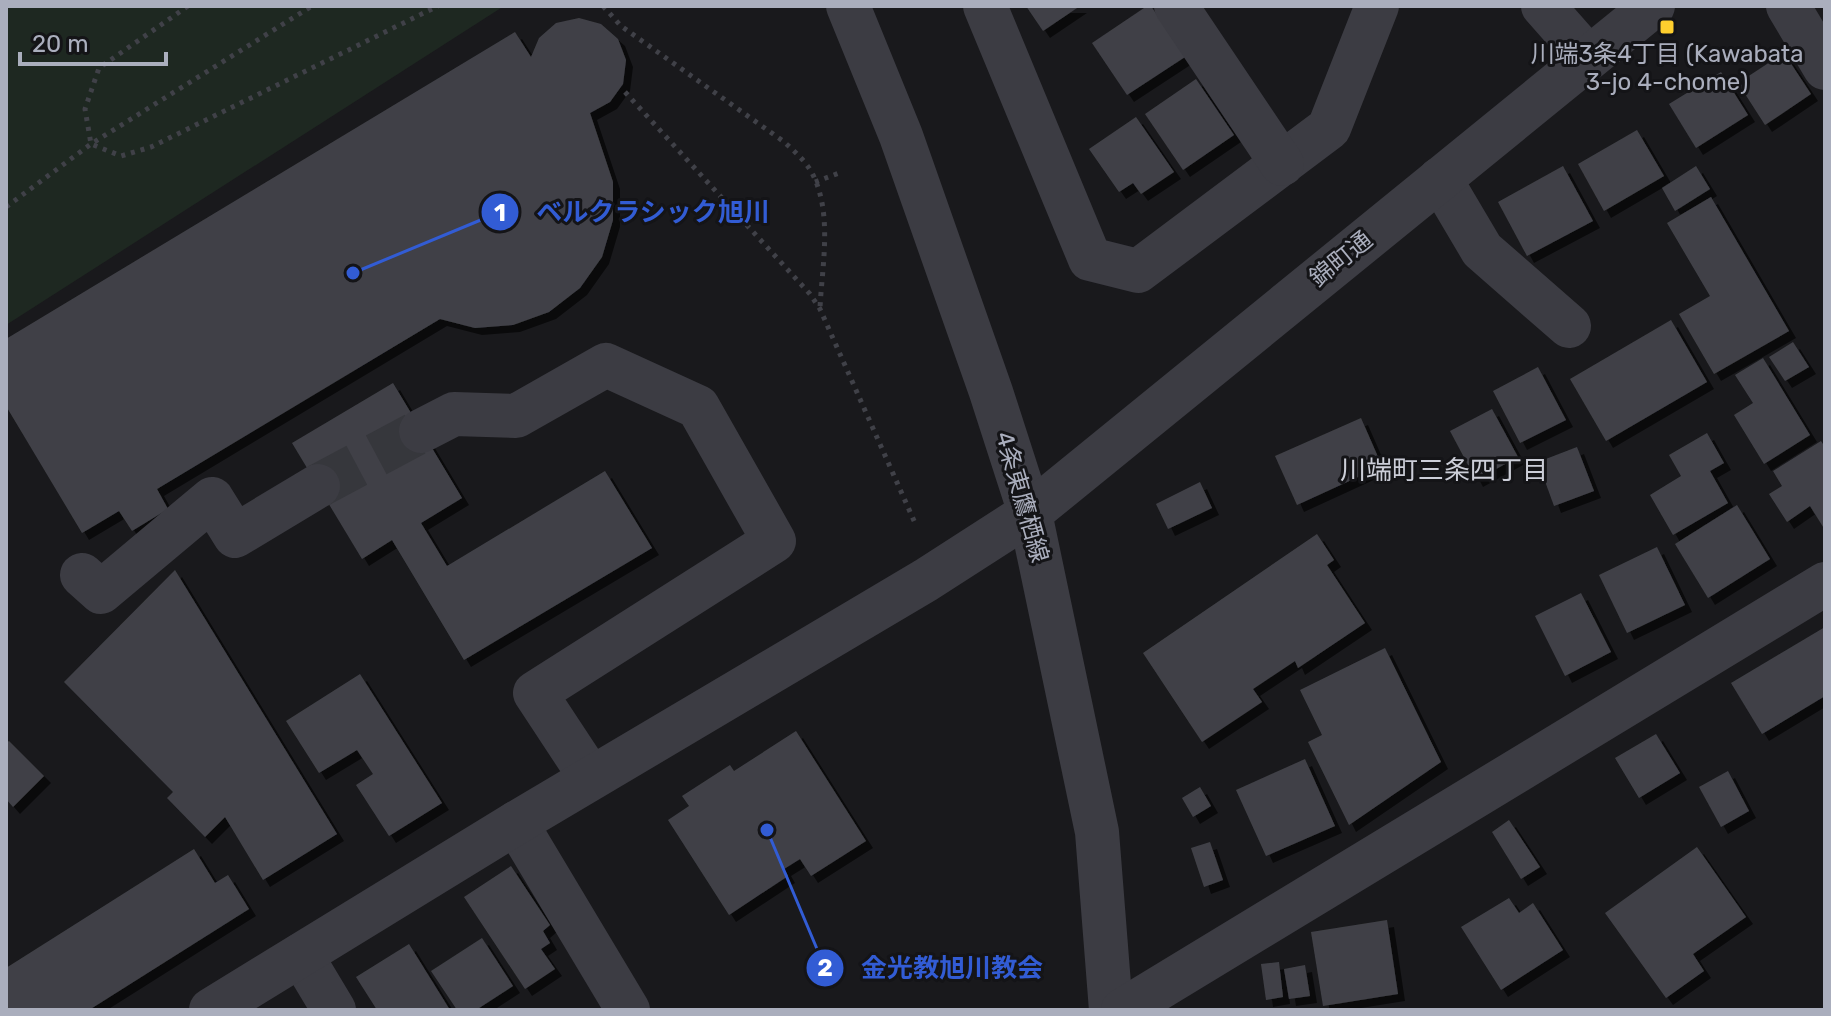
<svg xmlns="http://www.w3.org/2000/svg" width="1831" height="1016" viewBox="0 0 1831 1016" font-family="Rubik,'Noto Sans JP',sans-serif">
<defs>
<filter id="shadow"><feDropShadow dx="7" dy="7" stdDeviation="0" flood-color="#0009"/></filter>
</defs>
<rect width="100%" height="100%" fill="#19191c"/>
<path fill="#1e2821" d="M 6,6 L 504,6 L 6,325 Z"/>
<g fill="#404147" filter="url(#shadow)">
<path d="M 1026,6 L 1080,6 L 1043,31 Z"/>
<path d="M 1147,6 L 1151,6 L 1185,57 L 1127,95 L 1092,43 Z"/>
<path d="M 579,18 L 601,24 L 618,39 L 626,60 L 623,84 L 610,102 L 590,113 L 613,182 L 613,220 L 602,257 L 580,288 L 549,312 L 513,325 L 475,328 L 440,319 L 157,489 L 168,509 L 132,531 L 119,511 L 82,533 L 6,406 L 6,339 L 515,32 L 531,57 L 539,38 L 556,23 Z"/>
<path d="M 1784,53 L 1811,94 L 1765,125 L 1738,83 Z"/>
<path d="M 1721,72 L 1748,115 L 1696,148 L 1669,104 Z"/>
<path d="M 1196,79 L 1234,135 L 1183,170 L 1145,114 Z"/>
<path d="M 1136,117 L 1174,172 L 1141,194 L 1133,183 L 1119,192 L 1089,149 Z"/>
<path d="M 1637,130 L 1664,176 L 1604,211 L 1578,164 Z"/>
<path d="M 1563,166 L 1593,221 L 1527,256 L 1498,202 Z"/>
<path d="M 1696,166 L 1710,189 L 1675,211 L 1662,188 Z"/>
<path d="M 1711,197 L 1789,331 L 1714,374 L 1679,314 L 1710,296 L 1667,223 Z"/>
<path d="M 1671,320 L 1707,382 L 1606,441 L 1570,379 Z"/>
<path d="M 1793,342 L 1809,367 L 1785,381 L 1769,357 Z"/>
<path d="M 1763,358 L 1810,435 L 1764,464 L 1734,415 L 1753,403 L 1735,375 Z"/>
<path d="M 1538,367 L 1566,420 L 1520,443 L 1493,391 Z"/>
<path d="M 393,383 L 462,498 L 421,523 L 447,566 L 605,471 L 652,548 L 464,660 L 392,540 L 362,559 L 292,443 Z"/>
<path d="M 1492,409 L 1518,457 L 1476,480 L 1450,431 Z"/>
<path d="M 1361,418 L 1382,466 L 1297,505 L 1275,456 Z"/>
<path d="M 1707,433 L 1724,463 L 1710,471 L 1728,503 L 1673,535 L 1650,495 L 1681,476 L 1669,455 Z"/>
<path d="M 1821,441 L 1825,447 L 1825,530 L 1810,506 L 1787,522 L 1769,494 L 1782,486 L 1773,471 Z"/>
<path d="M 1577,447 L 1594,491 L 1554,506 L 1538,462 Z"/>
<path d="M 1200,482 L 1212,508 L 1168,529 L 1156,504 Z"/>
<path d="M 1737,505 L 1770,559 L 1708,598 L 1675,544 Z"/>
<path d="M 1317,534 L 1334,560 L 1327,565 L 1365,623 L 1298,668 L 1295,661 L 1253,689 L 1262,702 L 1202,742 L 1143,653 Z"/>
<path d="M 1657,547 L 1685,605 L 1627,633 L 1599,575 Z"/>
<path d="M 175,570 L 337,834 L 263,880 L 225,817 L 205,837 L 167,798 L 173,792 L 64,682 Z"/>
<path d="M 1581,593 L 1611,652 L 1565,676 L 1535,616 Z"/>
<path d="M 1825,627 L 1825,696 L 1762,734 L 1731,683 Z"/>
<path d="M 1385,648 L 1441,762 L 1349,825 L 1308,742 L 1322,735 L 1300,690 Z"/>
<path d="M 360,674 L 442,803 L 389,836 L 356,785 L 373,774 L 357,750 L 319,773 L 286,721 Z"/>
<path d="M 796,731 L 866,841 L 811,876 L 800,859 L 784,869 L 788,876 L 729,915 L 668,820 L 689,806 L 682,796 L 730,765 L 734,771 Z"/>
<path d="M 1656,734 L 1680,773 L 1639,798 L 1615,758 Z"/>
<path d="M 9,741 L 44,776 L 13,807 L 6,799 L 6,743 Z"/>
<path d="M 1305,759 L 1335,826 L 1266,856 L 1236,790 Z"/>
<path d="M 1728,771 L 1749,811 L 1721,827 L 1699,787 Z"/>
<path d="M 1200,787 L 1211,806 L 1193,817 L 1182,798 Z"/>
<path d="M 1509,820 L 1540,867 L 1521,879 L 1492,832 Z"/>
<path d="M 1210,842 L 1223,880 L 1204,887 L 1191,848 Z"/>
<path d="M 1697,847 L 1746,917 L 1693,954 L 1704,971 L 1666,998 L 1605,913 Z"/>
<path d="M 194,849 L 215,883 L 228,875 L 249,909 L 89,1010 L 6,1010 L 6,968 Z"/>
<path d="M 511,866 L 550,925 L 543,931 L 550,943 L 541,949 L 555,969 L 525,989 L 464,897 Z"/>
<path d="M 1509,898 L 1519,913 L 1533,903 L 1563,950 L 1501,990 L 1461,927 Z"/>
<path d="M 1387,920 L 1398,994 L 1323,1006 L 1311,932 Z"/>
<path d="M 482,938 L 513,986 L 476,1010 L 457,1010 L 431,971 Z"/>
<path d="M 409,944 L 450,1010 L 377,1010 L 356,977 Z"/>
<path d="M 1279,962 L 1283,997 L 1266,1000 L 1261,964 Z"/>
<path d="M 1305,965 L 1310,996 L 1289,999 L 1284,969 Z"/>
</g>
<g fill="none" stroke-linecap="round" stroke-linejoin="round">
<path stroke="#36373c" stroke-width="44" stroke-dasharray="44 22" stroke-linecap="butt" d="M 318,486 L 421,431"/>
<g stroke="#404148" stroke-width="5" stroke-dasharray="4 6" stroke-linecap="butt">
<path d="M 188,6 L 99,68 L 85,109 L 91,144 L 121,156 L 151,147 L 438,6"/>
<path d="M 603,6 L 621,26 L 783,141 C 794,151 805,160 812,173 C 833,213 822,266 820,308"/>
<path d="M 625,92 L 810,294 L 820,309 L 915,523"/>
<path d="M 815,182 L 839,173"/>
<path d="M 6,207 L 91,144 L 312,6"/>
</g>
<g stroke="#3c3c43" stroke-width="44">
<path d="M 848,6 L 901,136 L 991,392 L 1030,513 L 1097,832 L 1111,1010"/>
<path d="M 985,6 L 1090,259 L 1138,271 L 1329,128 L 1377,6"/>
<path d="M 1176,6 L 1282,164"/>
<path d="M 1543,6 L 1588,57"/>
<path d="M 1788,6 L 1825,68"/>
<path d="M 1440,179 L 1482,250 L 1569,326"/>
<path d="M 421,431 L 454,414 L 516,416 L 606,365 L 698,407 L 774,541 L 535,693 L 591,778"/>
<path d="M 82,575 L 101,592 L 212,499 L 235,536 L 318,486"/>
<path d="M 516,823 L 628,1010"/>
<path d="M 301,955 L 334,1010"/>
<path d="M 211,1010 L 516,823 L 926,580 L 1030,513 L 1653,6"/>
<path d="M 1123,1010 L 1825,584"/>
</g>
</g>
<rect fill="#ffcf2e" stroke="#141417" stroke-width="3" x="1659" y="19" width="16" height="16" rx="4"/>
<g text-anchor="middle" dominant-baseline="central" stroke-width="6" stroke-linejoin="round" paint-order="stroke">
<g font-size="24" fill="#aaaebd" stroke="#141417">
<text x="1667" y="54">川端3条4丁目 (Kawabata<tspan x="1667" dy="28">3-jo 4-chome)</tspan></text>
</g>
<g font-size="24" fill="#aaaebd" stroke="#141417">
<text transform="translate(1341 259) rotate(-39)">錦町通</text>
<text transform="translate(1022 497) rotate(74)">4条東鷹栖線</text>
</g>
<g font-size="26" fill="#ccced8" stroke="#141417">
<text x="1444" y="470">川端町三条四丁目</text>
</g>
</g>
<path fill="none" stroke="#325cd4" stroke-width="3" d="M353 273L500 212M767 830L825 968"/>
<g fill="#325cd4" stroke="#141417" stroke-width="3">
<circle cx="353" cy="273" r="8"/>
<circle cx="767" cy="830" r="8"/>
<circle cx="500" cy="212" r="20"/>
<circle cx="825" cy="968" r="20"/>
</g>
<g font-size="24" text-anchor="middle" font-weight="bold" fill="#fff">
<text x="500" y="221">1</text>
<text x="825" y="976">2</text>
</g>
<g font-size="26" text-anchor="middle" font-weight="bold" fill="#325cd4" stroke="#141417" stroke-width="6" stroke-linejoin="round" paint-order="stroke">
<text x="653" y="221">ベルクラシック旭川</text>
<text x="952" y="977">金光教旭川教会</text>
</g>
<rect width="1831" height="1016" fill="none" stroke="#aaaebd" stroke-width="16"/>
<path d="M20 52v12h146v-12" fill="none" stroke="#aaaebd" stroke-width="4"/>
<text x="32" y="52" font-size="24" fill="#aaaebd" stroke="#141417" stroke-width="6" paint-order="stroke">20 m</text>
</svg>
